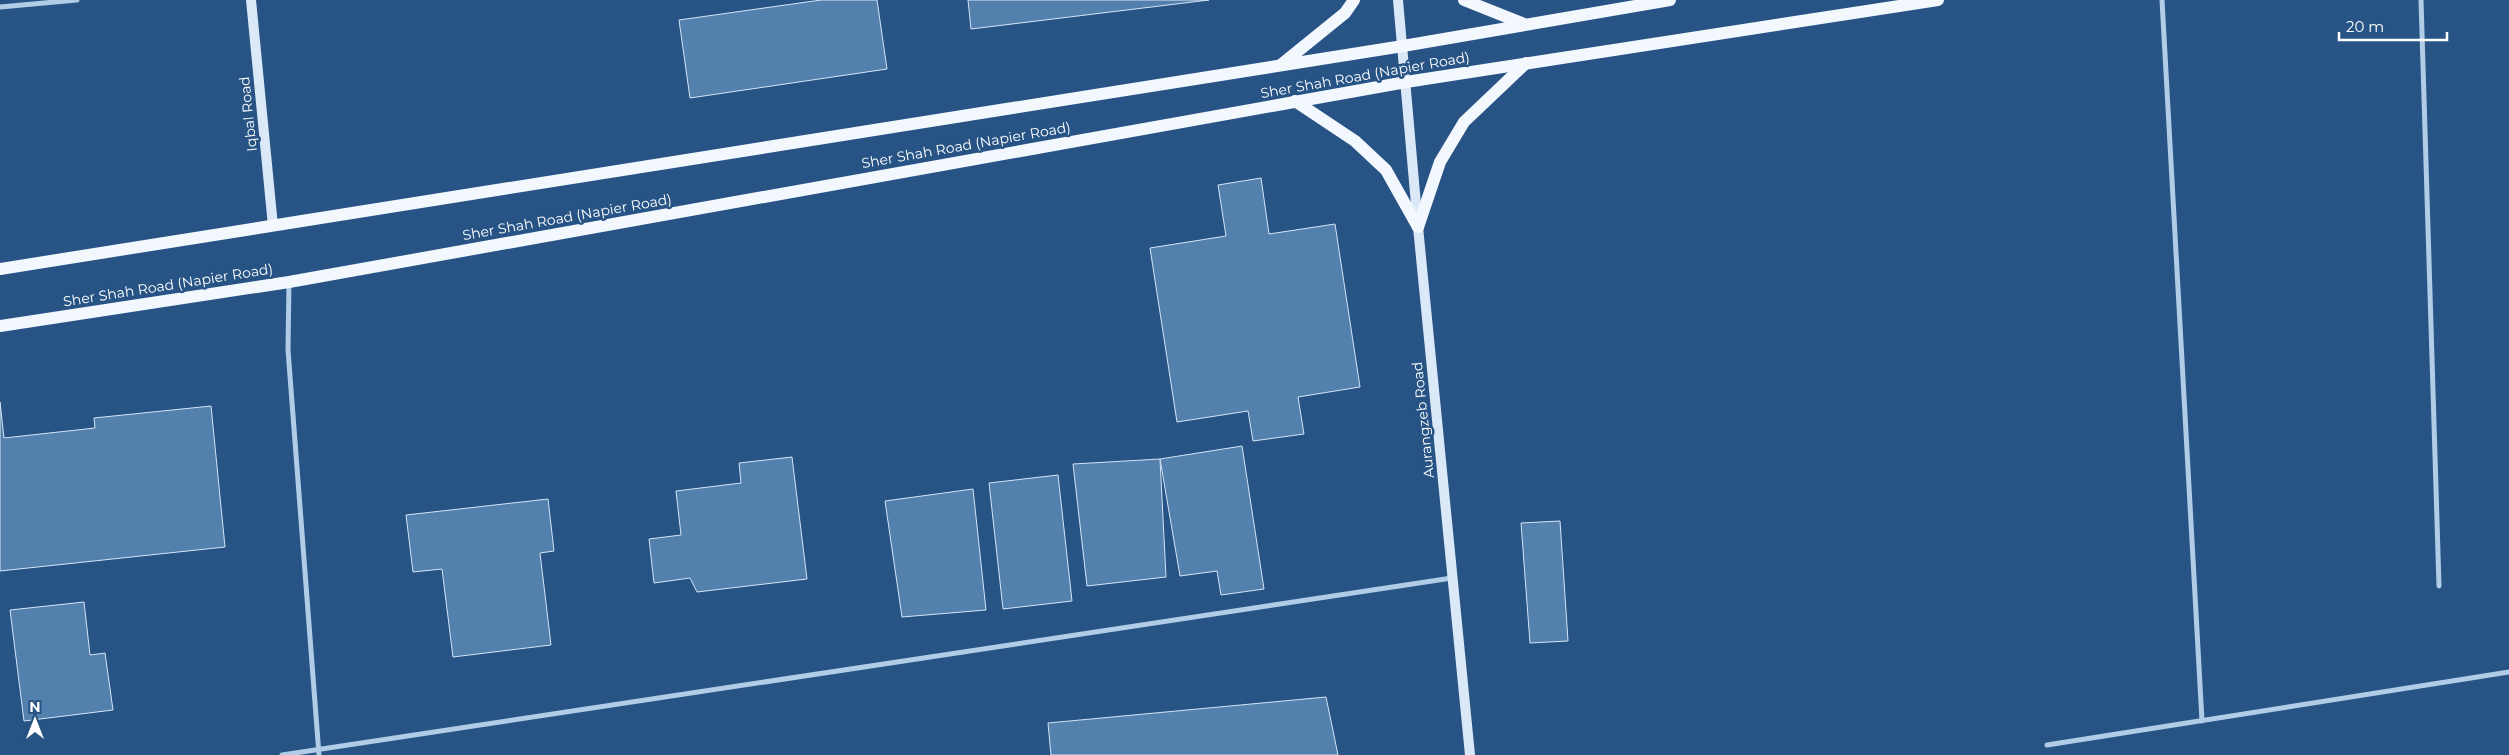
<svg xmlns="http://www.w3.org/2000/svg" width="2509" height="755" viewBox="0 0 2509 755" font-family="Montserrat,sans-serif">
<rect width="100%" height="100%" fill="#275485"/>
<g fill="#5480ae" stroke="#d5e5f6">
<path d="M 821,0 L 877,0 L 887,69 L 690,98 L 679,20 Z"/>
<path d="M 968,0 L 1209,0 L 971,29 Z"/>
<path d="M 1261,178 L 1269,234 L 1335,224 L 1360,387 L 1298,397 L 1304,434 L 1253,441 L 1248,411 L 1177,422 L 1150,248 L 1226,236 L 1218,185 Z"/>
<path d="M 0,402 L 4,438 L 95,428 L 94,418 L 211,406 L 225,547 L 0,571 Z"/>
<path d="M 1242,446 L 1264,589 L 1221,595 L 1217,571 L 1180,576 L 1160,459 Z"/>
<path d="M 792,457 L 807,579 L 697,592 L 690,578 L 654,583 L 649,539 L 681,535 L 676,491 L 741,483 L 739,463 Z"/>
<path d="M 1160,459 L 1166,577 L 1087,586 L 1073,464 Z"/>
<path d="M 1058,475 L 1072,601 L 1003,609 L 989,483 Z"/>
<path d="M 973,489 L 986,610 L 902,617 L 885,501 Z"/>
<path d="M 548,499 L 554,551 L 540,553 L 551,645 L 453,657 L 442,569 L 413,572 L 406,515 Z"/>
<path d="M 1560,521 L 1568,641 L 1530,643 L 1521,523 Z"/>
<path d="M 84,602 L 90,655 L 105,653 L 113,710 L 24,721 L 10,610 Z"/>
<path d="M 1326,697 L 1338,755 L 1051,755 L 1048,723 Z"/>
</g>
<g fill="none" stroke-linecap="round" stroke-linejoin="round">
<g stroke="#b1cce7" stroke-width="5">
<path d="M 2162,0 L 2202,721"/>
<path d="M 2421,0 L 2439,586"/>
<path d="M 0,7 L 77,0"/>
<path d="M 289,282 L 288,350 L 319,755"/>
<path d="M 2047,745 L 2509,672"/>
<path d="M 282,755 L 1452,578"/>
</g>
<g stroke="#dbe8f7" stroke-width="10">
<path d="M 251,0 L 273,226"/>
<path d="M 1398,0 L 1418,227 L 1470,755"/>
</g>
<g stroke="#f3f8fe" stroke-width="12">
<path d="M 1464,0 L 1524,24"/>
<path d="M 1282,64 L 1345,13 L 1354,0"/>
<path d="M 1295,101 L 1355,141 L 1386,170 L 1418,227"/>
<path d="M 1418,227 L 1440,162 L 1464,122 L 1526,63"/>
<path d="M 0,269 L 1403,46 L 1670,0"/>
<path d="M 0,326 L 289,282 L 1406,82 L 1938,0"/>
</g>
</g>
<g text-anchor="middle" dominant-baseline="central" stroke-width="5" stroke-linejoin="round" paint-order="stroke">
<g font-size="14" fill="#fff" stroke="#275485">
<text transform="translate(1365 75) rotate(-10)">Sher Shah Road (Napier Road)</text>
<text transform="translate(248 114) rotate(-96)">Iqbal Road</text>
<text transform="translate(966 145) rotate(-10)">Sher Shah Road (Napier Road)</text>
<text transform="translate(567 217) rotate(-10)">Sher Shah Road (Napier Road)</text>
<text transform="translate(168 285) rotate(-9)">Sher Shah Road (Napier Road)</text>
<text transform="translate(1423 420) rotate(-96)">Aurangzeb Road</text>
</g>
</g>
<g transform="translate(35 720)" stroke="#275485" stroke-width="4" paint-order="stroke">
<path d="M0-4L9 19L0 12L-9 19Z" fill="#ffffff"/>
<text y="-8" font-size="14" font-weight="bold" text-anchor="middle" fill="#ffffff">N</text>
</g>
<path d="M2339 32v8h108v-8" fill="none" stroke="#ffffff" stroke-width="2.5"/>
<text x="2346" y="32" font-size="15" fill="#ffffff" stroke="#275485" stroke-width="4" paint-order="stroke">20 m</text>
</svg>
